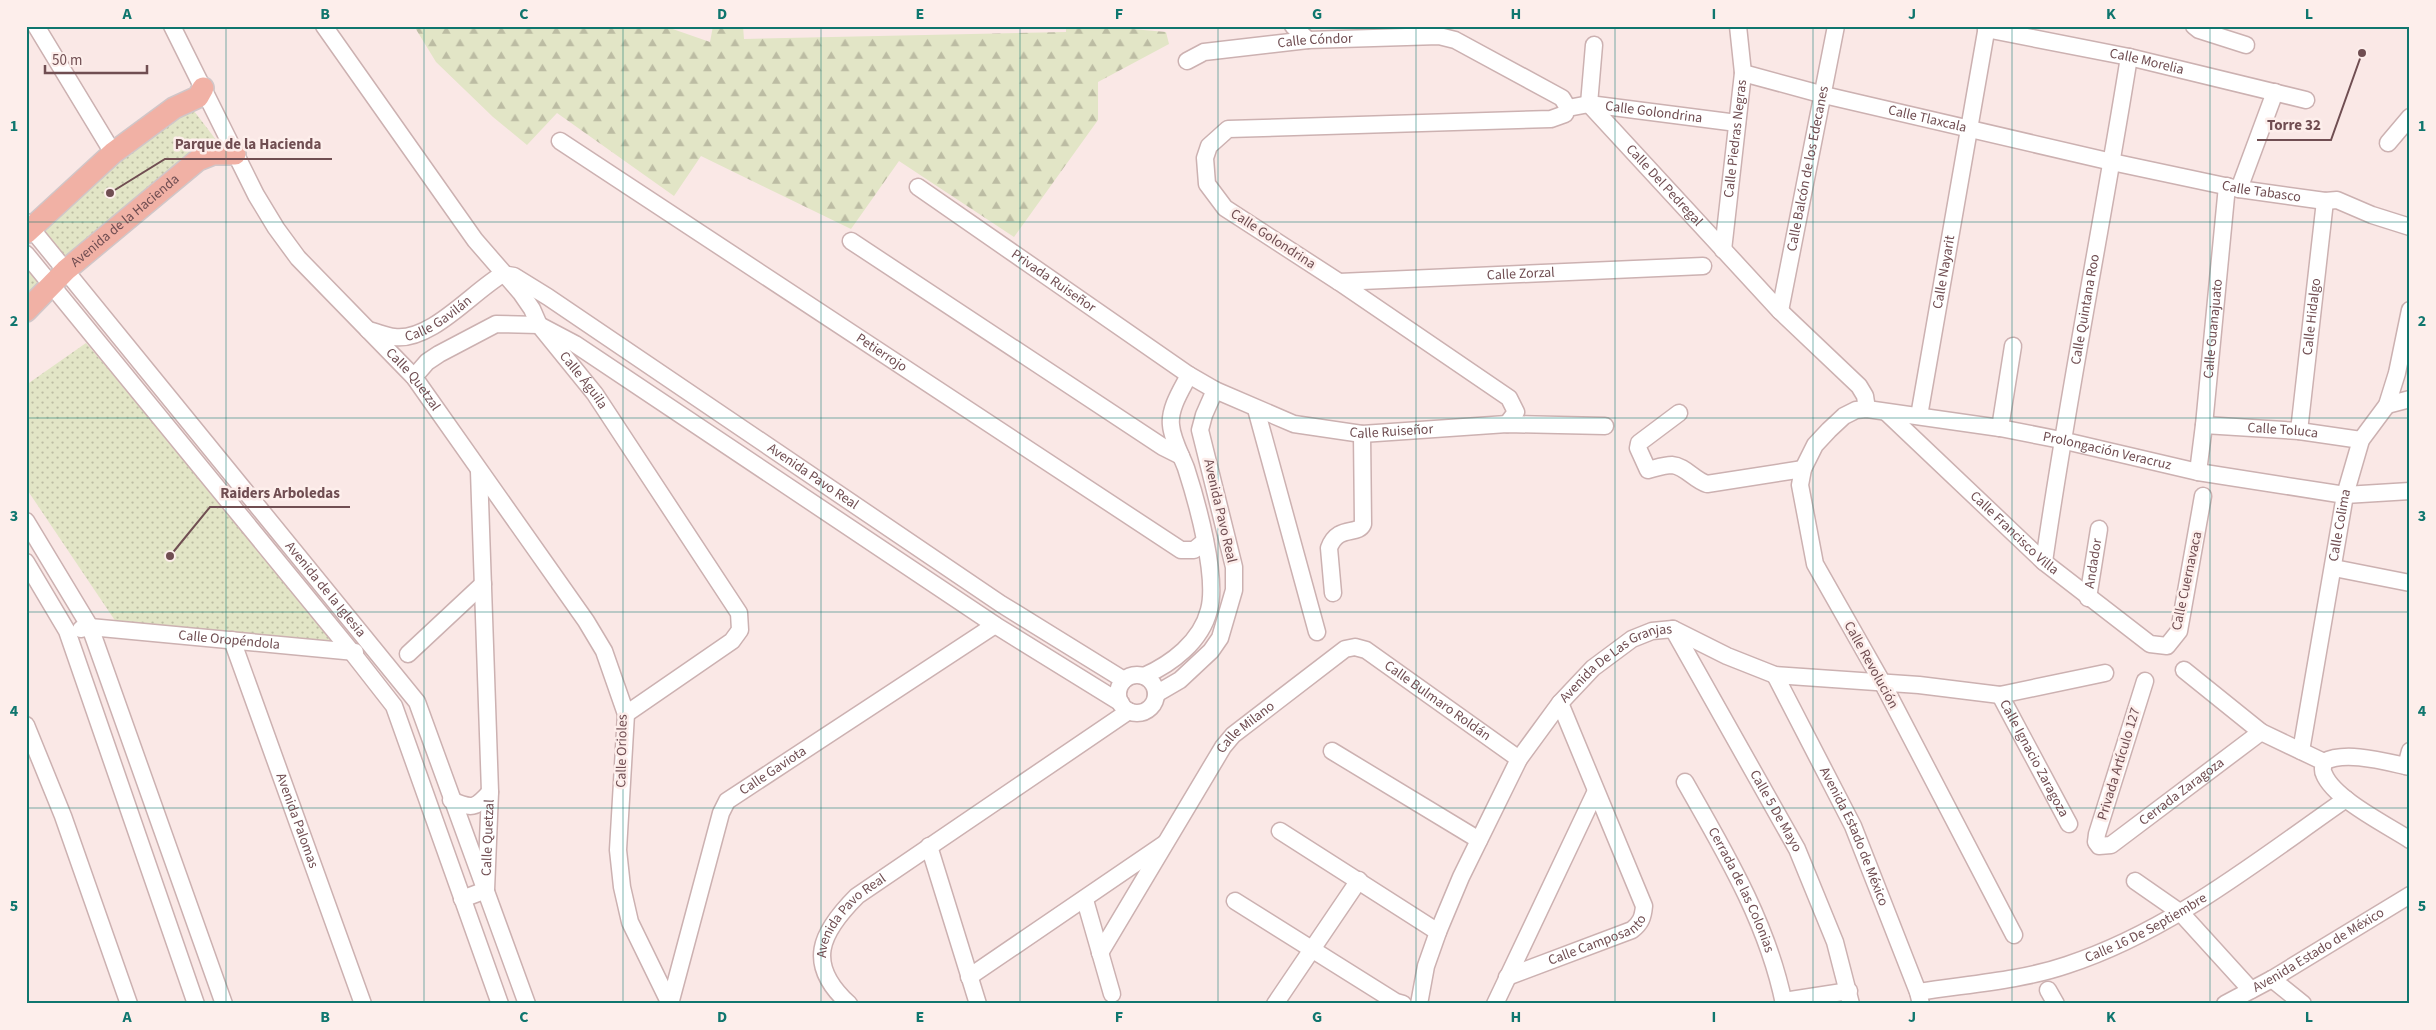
<svg xmlns="http://www.w3.org/2000/svg" width="2436" height="1030" viewBox="0 0 2436 1030" font-family="'Source Sans 3',sans-serif">
<defs>
<pattern id="grass-dots" width="8" height="8" patternUnits="userSpaceOnUse" patternTransform="scale(1.25)"><rect width="8" height="8" fill="#e2e5c6"/><path d="M2 2h.1M6 6h.1" fill="none" stroke="#bcbca3" stroke-width="1.8" stroke-linecap="round"/></pattern>
<pattern id="forest-firs" width="22" height="20" patternUnits="userSpaceOnUse" patternTransform="scale(1.25)"><rect width="22" height="20" fill="#e2e5c6"/><path d="M5 1l3.5 6h-7zM16 11l3.5 6h-7z" fill="#bcbca3"/></pattern>
</defs>
<rect width="100%" height="100%" fill="#fae8e6"/>
<g fill="url(#grass-dots)">
<path d="M 188,109 L 194,111 L 223,149 L 67,264 L 35,228 L 114,155 Z"/>
<path d="M 26,257 L 48,284 L 26,308 Z"/>
<path d="M 86,343 L 345,645 L 118,625 L 26,488 L 26,385 Z"/>
</g>
<path fill="url(#forest-firs)" d="M 414,26 L 664,26 L 710,42 L 713,26 L 743,26 L 744,39 L 1066,32 L 1066,26 L 1099,26 L 1166,32 L 1169,44 L 1098,82 L 1098,120 L 1014,237 L 899,161 L 851,229 L 701,156 L 674,196 L 557,113 L 527,145 L 493,117 L 436,62 Z"/>
<g fill="none" stroke-linecap="round" stroke-linejoin="round">
<defs>
<g id="minor">
<path d="M 36,26 L 113,153"/>
<path id="s1" d="M 172,26 L 256,195 L 276,228 L 298,258 L 414,377 L 586,621 L 604,651 L 626,714 L 618,850 L 622,887 L 630,922 L 670,1004"/>
<path id="s2" d="M 324,26 L 475,240 L 521,293 L 532,309 L 539,325 L 595,394 L 739,613 L 740,630 L 732,641 L 626,714"/>
<path d="M 1293,26 L 1308,40"/>
<path d="M 2194,26 L 2199,30 L 2246,45"/>
<path id="s3" d="M 1986,29 L 2129,57 L 2306,100"/>
<path id="s4" d="M 1594,45 L 1589,104 L 1780,311 L 1859,386 L 1865,396 L 1867,409"/>
<path id="s5" d="M 1187,61 L 1204,52 L 1308,40 L 1439,36 L 1455,40 L 1562,98 L 1568,108"/>
<path id="s6" d="M 1743,73 L 1824,95 L 2112,162 L 2239,189 L 2325,201 L 2337,200 L 2372,215 L 2410,227"/>
<path id="s7" d="M 560,141 L 1181,550 L 1194,550 L 1205,541"/>
<path d="M 2388,143 L 2410,117"/>
<path id="s8" d="M 918,187 L 1189,375 L 1215,390 L 1294,424 L 1362,434 L 1507,424 L 1605,426"/>
<path d="M 2239,189 L 2275,92"/>
<path id="s9" d="M 26,222 L 417,702 L 527,1004"/>
<path d="M 851,241 L 1163,447 L 1181,456"/>
<path id="s10" d="M 1723,250 L 1743,73 L 1738,26"/>
<path d="M 26,254 L 351,651 L 394,706 L 500,1004"/>
<path id="s11" d="M 508,275 L 514,276 L 548,297 L 1001,604 L 1124,680"/>
<path id="s12" d="M 1339,282 L 1703,266"/>
<path id="s13" d="M 1780,311 L 1836,26"/>
<path id="s14" d="M 368,330 C 377,332 386,336 394,337 C 431,342 473,291 503,274"/>
<path d="M 414,377 L 427,362 L 439,354 L 496,324 L 539,325 L 575,344 L 995,625 L 1121,703"/>
<path d="M 2387,405 L 2410,399"/>
<path d="M 1256,409 L 1317,632"/>
<path d="M 1679,413 L 1639,443 L 1638,448 L 1648,470 C 1656,468 1664,465 1672,465 C 1685,466 1694,480 1707,484 L 1803,469"/>
<path id="s15" d="M 1887,413 L 2044,562 L 2150,644 L 2167,646 L 2179,631 L 2203,496"/>
<path id="s16" d="M 1919,416 L 1987,26"/>
<path id="s17" d="M 1507,424 L 1516,412 L 1509,398 L 1339,282 L 1225,208 L 1207,184 L 1205,158 L 1209,146 L 1228,129 L 1551,119 L 1565,114 L 1568,108 L 1589,104 L 1737,123"/>
<path id="s18" d="M 2204,425 L 2299,431 L 2361,440"/>
<path d="M 2000,428 L 2013,346"/>
<path id="s19" d="M 2299,431 L 2325,201"/>
<path id="s20" d="M 2198,472 L 2204,425 L 2227,186"/>
<path d="M 26,521 L 90,627 L 224,1004"/>
<path d="M 26,562 L 67,631 L 196,1004"/>
<path id="s21" d="M 2044,562 C 2068,393 2102,226 2129,57"/>
<path d="M 2334,568 L 2410,583"/>
<path d="M 1333,593 L 1329,548 C 1338,524 1358,536 1363,524 L 1362,434"/>
<path id="s22" d="M 2088,598 L 2099,529"/>
<path id="s23" d="M 81,629 L 90,627 L 355,652"/>
<path id="s24" d="M 1673,629 L 1797,849 L 1835,942 L 1851,1004"/>
<path id="s25" d="M 232,640 L 363,1004"/>
<path d="M 408,654 L 483,584"/>
<path d="M 2184,670 L 2261,732 L 2324,762 C 2323,766 2322,771 2324,774 C 2334,799 2387,825 2410,840"/>
<path id="s26" d="M 1775,675 L 1853,826 L 1918,992 L 1921,1004"/>
<circle cx="1137" cy="694" r="19"/>
<path d="M 1144,676 C 1171,664 1201,642 1209,610 C 1218,577 1197,502 1186,468 C 1181,455 1172,439 1171,425 C 1169,408 1182,389 1189,375"/>
<path id="s27" d="M 2145,681 L 2097,834 L 2096,842 L 2099,846 L 2111,845 L 2261,732"/>
<path d="M 1156,694 L 1180,680 L 1211,651 L 1220,638 L 1234,590 L 1234,567 L 1200,430 L 1204,415 L 1215,390"/>
<path id="s28" d="M 2000,695 L 2069,824"/>
<path d="M 26,725 L 63,816 L 129,1004"/>
<path d="M 1332,751 L 1479,840"/>
<path id="s29" d="M 2301,751 L 2345,495 L 2361,440 L 2387,405 L 2397,373 L 2410,310"/>
<path d="M 2324,762 C 2345,750 2386,762 2410,767"/>
<path d="M 2406,766 L 2410,751"/>
<path id="s30" d="M 1685,782 C 1725,852 1768,924 1784,1004"/>
<path d="M 451,800 C 472,809 475,809 490,792"/>
<path d="M 1280,831 L 1438,932"/>
<path d="M 929,846 L 978,1004"/>
<path d="M 2135,881 L 2181,913 L 2251,990"/>
<path id="s31" d="M 462,899 L 486,890 L 490,792 L 479,471"/>
<path d="M 1085,900 L 1112,994"/>
<path d="M 1235,901 L 1396,1002 L 1403,1004"/>
<path id="s32" d="M 2014,935 L 1882,682 L 1815,564 L 1800,485 L 1803,469 L 1815,445 L 1829,430 L 1844,416 L 1856,410 L 1867,409 L 2000,428 L 2061,440 L 2198,472 L 2345,495 L 2410,491"/>
<path id="s33" d="M 1100,953 L 1223,747 L 1233,735 L 1345,649 L 1355,647 L 1366,650 L 1519,759"/>
<path d="M 969,977 L 1164,844"/>
<path id="s34" d="M 1507,977 L 1632,930 C 1641,923 1643,917 1644,906 L 1560,703"/>
<path d="M 2272,979 L 2303,1004"/>
<path d="M 2048,990 L 2056,1004"/>
<path id="s35" d="M 1918,992 C 1968,984 2020,981 2067,965 C 2171,931 2258,860 2346,799"/>
<path d="M 1784,1001 L 1849,991"/>
<path id="s36" d="M 670,1004 L 721,813 L 727,801 L 995,625"/>
<path id="s37" d="M 849,1004 C 805,964 820,933 857,896 L 1129,711"/>
<path d="M 1275,1004 L 1359,880"/>
<path id="s38" d="M 1419,1004 L 1426,966 L 1438,932 L 1461,877 L 1519,759 L 1560,703 L 1593,668 L 1632,639 L 1652,631 L 1673,629 L 1727,656 L 1775,675 L 1919,685 L 2000,695 L 2105,673"/>
<path d="M 1495,1004 L 1595,793"/>
<path id="s39" d="M 2225,1004 L 2272,979 L 2410,895"/>
</g>
<g id="major">
<path d="M 26,233 L 113,153 L 174,108 L 198,97 L 203,88"/>
<path id="s40" d="M 26,311 L 66,270 L 198,160 L 213,154 L 235,154"/>
</g>
</defs>
<use href="#minor" stroke="#ccb1b1" stroke-width="19"/>
<use href="#major" stroke="#d1c6c8" stroke-width="24"/>
<use href="#minor" stroke="#fff" stroke-width="16"/>
<use href="#major" stroke="#f1b1a5" stroke-width="21"/>
</g>
<path fill="none" stroke="#0f766e" stroke-width="1" stroke-opacity="0.55" d="M 226,26 L 226,1004M 424,26 L 424,1004M 623,26 L 623,1004M 821,26 L 821,1004M 1020,26 L 1020,1004M 1218,26 L 1218,1004M 1416,26 L 1416,1004M 1615,26 L 1615,1004M 1813,26 L 1813,1004M 2012,26 L 2012,1004M 2210,26 L 2210,1004M 26,222 L 2410,222M 26,418 L 2410,418M 26,612 L 2410,612M 26,808 L 2410,808"/>
<g text-anchor="middle" dominant-baseline="central" stroke-width="5" stroke-linejoin="round" paint-order="stroke">
<g font-size="14" fill="#704e52" stroke="#fdeeeb">
<text stroke="none"><textPath href="#s5" startOffset="131">Calle Cóndor</textPath></text>
<text stroke="none"><textPath href="#s3" startOffset="164">Calle Morelia</textPath></text>
<text stroke="none"><textPath href="#s17" startOffset="898">Calle Golondrina</textPath></text>
<text stroke="none"><textPath href="#s6" startOffset="190">Calle Tlaxcala</textPath></text>
<text stroke="none"><textPath href="#s10" startOffset="112">Calle Piedras Negras</textPath></text>
<text stroke="none"><textPath href="#s13" startOffset="145">Calle Balcón de los Edecanes</textPath></text>
<text stroke="none"><textPath href="#s4" startOffset="170">Calle Del Pedregal</textPath></text>
<text stroke="none"><textPath href="#s6" startOffset="532">Calle Tabasco</textPath></text>
<text stroke="none"><textPath href="#s40" startOffset="134">Avenida de la Hacienda</textPath></text>
<text transform="translate(1273 239) rotate(33)">Calle Golondrina</text>
<text stroke="none"><textPath href="#s16" startOffset="146">Calle Nayarit</textPath></text>
<text stroke="none"><textPath href="#s12" startOffset="182">Calle Zorzal</textPath></text>
<text stroke="none"><textPath href="#s8" startOffset="165">Privada Ruiseñor</textPath></text>
<text stroke="none"><textPath href="#s21" startOffset="256">Calle Quintana Roo</textPath></text>
<text stroke="none"><textPath href="#s14" startOffset="76">Calle Gavilán</textPath></text>
<text stroke="none"><textPath href="#s19" startOffset="115">Calle Hidalgo</textPath></text>
<text stroke="none"><textPath href="#s20" startOffset="144">Calle Guanajuato</textPath></text>
<text stroke="none"><textPath href="#s7" startOffset="385">Petierrojo</textPath></text>
<text stroke="none"><textPath href="#s1" startOffset="432">Calle Quetzal</textPath></text>
<text stroke="none"><textPath href="#s2" startOffset="440">Calle Águila</textPath></text>
<text stroke="none"><textPath href="#s8" startOffset="544">Calle Ruiseñor</textPath></text>
<text stroke="none"><textPath href="#s18" startOffset="79">Calle Toluca</textPath></text>
<text stroke="none"><textPath href="#s32" startOffset="854">Prolongación Veracruz</textPath></text>
<text stroke="none"><textPath href="#s11" startOffset="366">Avenida Pavo Real</textPath></text>
<text transform="translate(1220 511) rotate(77)">Avenida Pavo Real</text>
<text stroke="none"><textPath href="#s29" startOffset="229">Calle Colima</textPath></text>
<text stroke="none"><textPath href="#s15" startOffset="175">Calle Francisco Villa</textPath></text>
<text stroke="none"><textPath href="#s22" startOffset="35">Andador</textPath></text>
<text transform="translate(2187 581) rotate(-78)">Calle Cuernavaca</text>
<text stroke="none"><textPath href="#s9" startOffset="474">Avenida de la Iglesia</textPath></text>
<text stroke="none"><textPath href="#s23" startOffset="149">Calle Oropéndola</textPath></text>
<text transform="translate(1871 665) rotate(61)">Calle Revolución</text>
<text stroke="none"><textPath href="#s38" startOffset="406">Avenida De Las Granjas</textPath></text>
<text stroke="none"><textPath href="#s33" startOffset="506">Calle Bulmaro Roldán</textPath></text>
<text stroke="none"><textPath href="#s33" startOffset="270">Calle Milano</textPath></text>
<text transform="translate(622 751) rotate(-89)">Calle Orioles</text>
<text stroke="none"><textPath href="#s28" startOffset="72">Calle Ignacio Zaragoza</textPath></text>
<text transform="translate(2119 764) rotate(-73)">Privada Artículo 127</text>
<text stroke="none"><textPath href="#s36" startOffset="266">Calle Gaviota</textPath></text>
<text stroke="none"><textPath href="#s27" startOffset="274">Cerrada Zaragoza</textPath></text>
<text stroke="none"><textPath href="#s24" startOffset="209">Calle 5 De Mayo</textPath></text>
<text stroke="none"><textPath href="#s25" startOffset="192">Avenida Palomas</textPath></text>
<text stroke="none"><textPath href="#s26" startOffset="180">Avenida Estado de México</textPath></text>
<text stroke="none"><textPath href="#s31" startOffset="78">Calle Quetzal</textPath></text>
<text stroke="none"><textPath href="#s30" startOffset="122">Cerrada de las Colonias</textPath></text>
<text stroke="none"><textPath href="#s37" startOffset="108">Avenida Pavo Real</textPath></text>
<text stroke="none"><textPath href="#s35" startOffset="239">Calle 16 De Septiembre</textPath></text>
<text stroke="none"><textPath href="#s34" startOffset="98">Calle Camposanto</textPath></text>
<text stroke="none"><textPath href="#s39" startOffset="108">Avenida Estado de México</textPath></text>
</g>
</g>
<path fill="none" stroke="#704e52" stroke-width="2" d="M2362 53L2331 140H2257M110 193L165 159H332M170 556L210 507H350"/>
<g fill="#704e52" stroke="#fdeeeb" stroke-width="2">
<circle cx="2362" cy="53" r="5"/>
<circle cx="110" cy="193" r="5"/>
<circle cx="170" cy="556" r="5"/>
</g>
<g font-size="15" text-anchor="middle" font-weight="bold" fill="#704e52" stroke="#fdeeeb" stroke-width="5" stroke-linejoin="round" paint-order="stroke">
<text x="2294" y="130">Torre 32</text>
<text x="248" y="149">Parque de la Hacienda</text>
<text x="280" y="498">Raiders Arboledas</text>
</g>
<rect width="2436" height="1030" fill="none" stroke="#fdeeeb" stroke-width="55"/>
<path d="M45 65v8h102v-8" fill="none" stroke="#704e52" stroke-width="2.5"/>
<text x="52" y="65" font-size="15" fill="#704e52" stroke="#fdeeeb" stroke-width="4" paint-order="stroke">50 m</text>
<rect x="28" y="28" width="2380" height="974" fill="none" stroke="#0f766e" stroke-width="2"/>
<g font-size="16" text-anchor="middle" font-weight="bold" fill="#0f766e">
<text x="127" y="19">A</text>
<text x="325" y="19">B</text>
<text x="524" y="19">C</text>
<text x="722" y="19">D</text>
<text x="920" y="19">E</text>
<text x="1119" y="19">F</text>
<text x="1317" y="19">G</text>
<text x="1516" y="19">H</text>
<text x="1714" y="19">I</text>
<text x="1912" y="19">J</text>
<text x="2111" y="19">K</text>
<text x="2309" y="19">L</text>
<text x="14" y="131">1</text>
<text x="2422" y="131">1</text>
<text x="14" y="326">2</text>
<text x="2422" y="326">2</text>
<text x="14" y="521">3</text>
<text x="2422" y="521">3</text>
<text x="14" y="716">4</text>
<text x="2422" y="716">4</text>
<text x="14" y="911">5</text>
<text x="2422" y="911">5</text>
<text x="127" y="1022">A</text>
<text x="325" y="1022">B</text>
<text x="524" y="1022">C</text>
<text x="722" y="1022">D</text>
<text x="920" y="1022">E</text>
<text x="1119" y="1022">F</text>
<text x="1317" y="1022">G</text>
<text x="1516" y="1022">H</text>
<text x="1714" y="1022">I</text>
<text x="1912" y="1022">J</text>
<text x="2111" y="1022">K</text>
<text x="2309" y="1022">L</text>
</g>
</svg>
